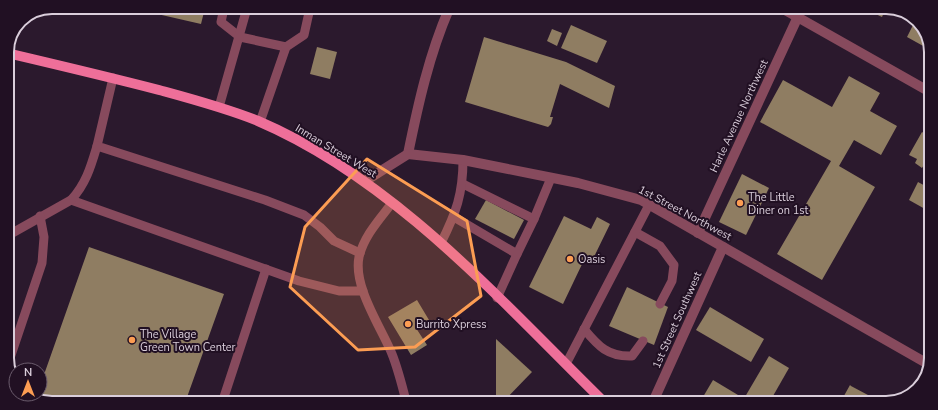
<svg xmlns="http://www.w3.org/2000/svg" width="938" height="410" viewBox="0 0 938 410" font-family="'Nunito Sans',sans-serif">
<rect width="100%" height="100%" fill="#2b192d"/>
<g fill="#8f7d62">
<path d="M 154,7 L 205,8 L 201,24 L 153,13 Z"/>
<path d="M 867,10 L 885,10 L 882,17 Z"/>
<path d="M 913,18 L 922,25 L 928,42 L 925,47 L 907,37 L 913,25 L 910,23 Z"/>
<path d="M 571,25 L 607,41 L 597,63 L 561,48 Z"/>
<path d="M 552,29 L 562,33 L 557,46 L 547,41 Z"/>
<path d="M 484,37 L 566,62 L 615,86 L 609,108 L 560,84 L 550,117 L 553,117 L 551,124 L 548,127 L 465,102 Z"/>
<path d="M 317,47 L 337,52 L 330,79 L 310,74 Z"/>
<path d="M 849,76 L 880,93 L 870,111 L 897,126 L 881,155 L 854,140 L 839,166 L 875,187 L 822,280 L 777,254 L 831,161 L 760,122 L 783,80 L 832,107 Z"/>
<path d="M 922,132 L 930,137 L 930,166 L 925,163 L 922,168 L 915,163 L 917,159 L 909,155 Z"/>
<path d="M 742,174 L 769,188 L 746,235 L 719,222 Z"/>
<path d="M 918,182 L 929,188 L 929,200 L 925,209 L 909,200 Z"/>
<path d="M 486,200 L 524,220 L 514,239 L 475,219 Z"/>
<path d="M 564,216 L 591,229 L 597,217 L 610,224 L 591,263 L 584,260 L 563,304 L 529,287 Z"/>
<path d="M 89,247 L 224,294 L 186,400 L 35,399 L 37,394 L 40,394 L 40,386 Z"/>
<path d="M 627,287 L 668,307 L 654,345 L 609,326 Z"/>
<path d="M 417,300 L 429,320 L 416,328 L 427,345 L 411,355 L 388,317 Z"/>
<path d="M 710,307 L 764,339 L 751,362 L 696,330 Z"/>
<path d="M 496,339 L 532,372 L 504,401 L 496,401 Z"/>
<path d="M 769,356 L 789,368 L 769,403 L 742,402 Z"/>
<path d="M 713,380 L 738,395 L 733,402 L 700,402 Z"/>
<path d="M 850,385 L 851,386 L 883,403 L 840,403 Z"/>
</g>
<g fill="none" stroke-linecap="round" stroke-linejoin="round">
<g stroke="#874a5d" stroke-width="9">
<path d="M 224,8 L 221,22 L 240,37 L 286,47 L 260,122"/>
<path d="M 286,47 L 304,35 L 310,8"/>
<path d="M 113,78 L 97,146 L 265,200 L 304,215 L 320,227 L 334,241 L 360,253"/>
<path d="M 219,107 L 247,8"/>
<path d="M 463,184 L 534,219 L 517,254"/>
<path d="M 71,200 L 299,281 L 339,291 L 363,291"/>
<path d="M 392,203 C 379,220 364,236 359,257 C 353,287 381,327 392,354 C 398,369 402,385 406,401"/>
<path d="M 454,217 L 517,254 L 497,298"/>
<path d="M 534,219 L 551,178"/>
<path d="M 635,232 L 660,246 L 674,265 L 672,281 L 660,304"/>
<path d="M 7,236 L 71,200 C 86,184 91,166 97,146"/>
<path d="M 441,243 C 456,213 463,194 463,160"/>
<path d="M 584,329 C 598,346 608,357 632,356 L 643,341"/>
<path d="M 8,364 L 42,263 L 44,237 L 40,216"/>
<path d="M 566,364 L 649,205"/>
<path d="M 223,400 L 266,269"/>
</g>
<g stroke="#874a5d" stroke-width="10">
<path d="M 785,10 L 930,92"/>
<path d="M 408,154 C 418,105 429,55 449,9"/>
<path d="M 365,181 L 408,154 L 463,160 L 578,183 L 641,200 L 928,364"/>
<path d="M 698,233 L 801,10"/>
<path d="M 653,402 L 723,247"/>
</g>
<path stroke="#ee6f99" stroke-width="10" d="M 7,53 C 58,65 109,77 159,90 C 192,99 226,108 258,121 C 394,179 500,300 604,402"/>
</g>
<path fill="#fc9d53" fill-opacity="0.2" stroke="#fc9d53" stroke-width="3" stroke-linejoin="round" d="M 367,159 L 467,221 L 481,296 L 415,347 L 358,350 L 290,287 L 305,227 Z"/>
<g fill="#fc9d53" stroke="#211023" stroke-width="1.5">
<circle cx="740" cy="203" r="4"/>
<circle cx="570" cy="259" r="4"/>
<circle cx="408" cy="324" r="4"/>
<circle cx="132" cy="340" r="4"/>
</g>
<g text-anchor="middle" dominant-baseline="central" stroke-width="4" stroke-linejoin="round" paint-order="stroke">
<g font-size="11" fill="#dacedb" stroke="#211023">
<text transform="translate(739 116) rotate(-65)">Harle Avenue Northwest</text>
<text transform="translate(336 151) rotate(31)">Inman Street West</text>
<text transform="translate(685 213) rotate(28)">1st Street Northwest</text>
<text transform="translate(677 320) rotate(-66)">1st Street Southwest</text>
</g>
<g font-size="11" fill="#dacedb" stroke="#211023" text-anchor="start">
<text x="748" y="197">The Little<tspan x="748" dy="13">Diner on 1st</tspan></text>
<text x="578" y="259">Oasis</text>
<text x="416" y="324">Burrito Xpress</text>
<text x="140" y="334">The Village<tspan x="140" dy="13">Green Town Center</tspan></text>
</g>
</g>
<path d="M0 0H938V410H0ZM52 14H886A38 38 0 0 1 924 52V358A38 38 0 0 1 886 396H52A38 38 0 0 1 14 358V52A38 38 0 0 1 52 14Z" fill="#211023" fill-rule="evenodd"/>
<path fill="none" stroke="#dacedb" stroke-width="2" d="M52 14H886A38 38 0 0 1 924 52V358A38 38 0 0 1 886 396H52A38 38 0 0 1 14 358V52A38 38 0 0 1 52 14Z"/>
<g transform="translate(28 382)"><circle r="19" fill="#211023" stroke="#6b5c6d"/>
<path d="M0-3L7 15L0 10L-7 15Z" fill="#fc9d53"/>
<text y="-6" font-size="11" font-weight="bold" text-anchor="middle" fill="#dacedb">N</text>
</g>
</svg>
